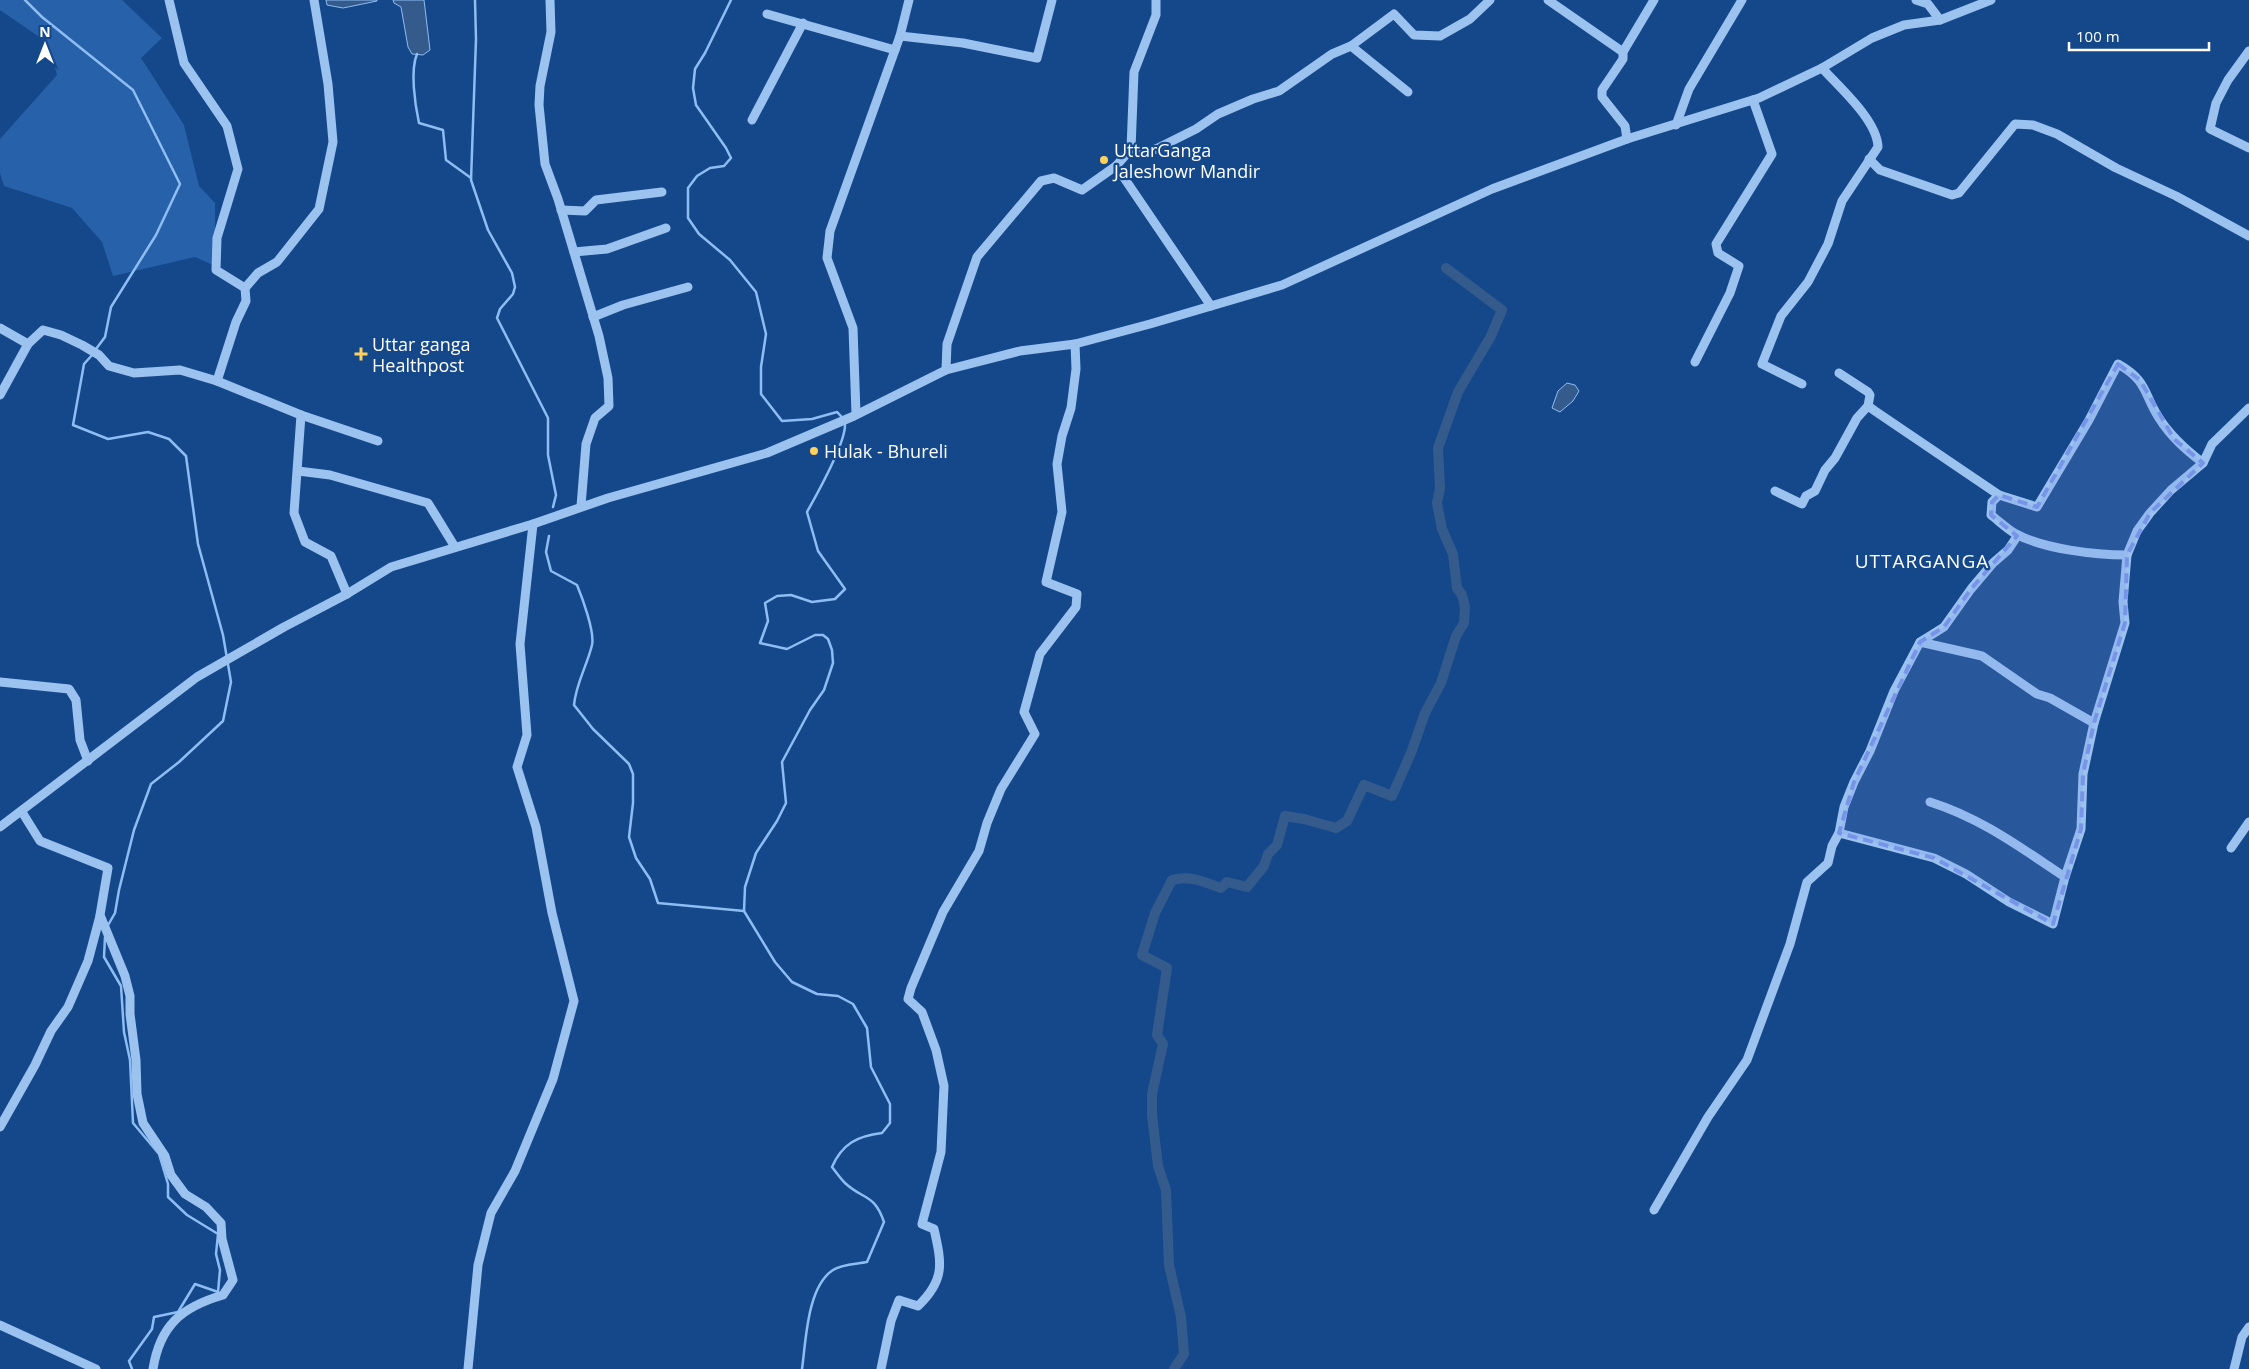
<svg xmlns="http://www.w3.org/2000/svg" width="2249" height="1369" viewBox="0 0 2249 1369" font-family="'Open Sans',sans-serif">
<rect width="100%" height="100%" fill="#14488a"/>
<path fill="#2761a9" d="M 0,0 L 122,0 L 162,38 L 141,58 L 184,125 L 199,186 L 215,203 L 215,266 L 195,257 L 113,276 L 102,242 L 72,208 L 4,186 L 0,173 L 0,139 L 57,75 L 48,43 L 0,10 Z"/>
<g fill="#355b8c" stroke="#8ebdf3">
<path d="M 326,0 L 377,0 L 377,1 L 343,8 L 327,5 Z"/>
<path d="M 393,0 L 424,0 L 430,50 L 423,55 L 412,54 L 408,47 L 401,7 L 394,3 Z"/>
<path d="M 1567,383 L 1575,385 L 1579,391 L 1573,401 L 1560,412 L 1552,408 L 1558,391 Z"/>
</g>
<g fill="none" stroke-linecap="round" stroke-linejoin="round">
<g stroke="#8ebdf3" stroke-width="2.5">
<path d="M 25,0 L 42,17 L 133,90 L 180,184 L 156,235 L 111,307 L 105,337 L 96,349"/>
<path d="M 475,0 L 476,39 L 471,180 L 488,230 L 512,273 L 515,287 L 513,294 L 500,309 L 497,318 L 548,418 L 548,455 L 556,495 L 553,507"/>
<path d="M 731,0 L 705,53 L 695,69 L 693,88 L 696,105 L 726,148 L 731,158 L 724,166 L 710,168 L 697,176 L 688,188 L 688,218 L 699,234 L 730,260 L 756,292 L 766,334 L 761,367 L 761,394 L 782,421 L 812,419 L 837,412 C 840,415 845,419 845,425 C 845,445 817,494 807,512 L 818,551 L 845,589 L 835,599 L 812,602 L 791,595 L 777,596 L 765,603 L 768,621 L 760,643 L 787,649 L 815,635 L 823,635 L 828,639 L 832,650 L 833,663 L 824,690 L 810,710 L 782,762 L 786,803 L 777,821 L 756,853 L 745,887 L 744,911 L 775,962 L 792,982 L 817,994 L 838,996 L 853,1004 L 867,1028 L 871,1067 L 890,1104 L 890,1123 L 882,1133 C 857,1136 842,1144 832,1167 C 836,1172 840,1178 845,1183 C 863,1200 874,1193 884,1222 L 867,1262 C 857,1264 841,1264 833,1270 C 807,1287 806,1341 802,1369"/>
<path d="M 417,54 C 410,70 415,105 419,123 L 443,130 L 446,160 L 471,178"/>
<path d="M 93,354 L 84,364 L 73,425 L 108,439 L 148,432 L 169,439 L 186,456 L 198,544 L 223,635 L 231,682 L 223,721 L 179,762 L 151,784 L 134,830 L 119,890 L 115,913 L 107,927"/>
<path d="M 549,536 L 546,552 L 551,571 L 577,585 C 582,597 595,632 592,645 C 587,666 576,683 574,705 L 593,729 L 629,764 L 633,774 L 633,803 L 629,837 L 636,858 L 650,879 L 658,903 L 744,911"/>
<path d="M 105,937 L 104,957 L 121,986 L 124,1032 L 130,1060 L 133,1123 L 159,1154 L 168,1184 L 168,1197 L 187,1215 L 218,1234 L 216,1254 L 220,1270 L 218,1292 L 195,1284 L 178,1312 L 154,1317 L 152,1329 L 129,1361 L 132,1369"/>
</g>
<path stroke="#355b8c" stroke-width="10" d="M 1174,1369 L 1184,1354 L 1181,1317 L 1169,1265 L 1166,1190 L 1158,1166 L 1152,1115 L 1152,1094 L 1163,1044 L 1157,1035 L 1167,968 L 1142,955 L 1155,913 L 1172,880 C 1190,875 1204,882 1221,888 L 1227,882 L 1247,887 L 1264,866 L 1268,854 L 1277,845 L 1285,816 L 1304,819 L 1336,828 L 1347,821 L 1364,785 L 1392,796 L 1411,753 L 1425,713 L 1441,683 L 1456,636 L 1464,623 L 1465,607 L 1462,595 L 1457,588 L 1453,554 L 1442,529 L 1437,503 L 1440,488 L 1438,448 L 1458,392 L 1491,336 L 1502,310 L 1446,268"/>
<g stroke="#9cc2f0" stroke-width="9">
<path d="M 169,0 L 184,63 L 227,126 L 238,169 L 217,238 L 216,270 L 245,288 L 246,301 L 236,322 L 217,381 L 301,415 L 294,513 L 305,542 L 331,556 L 347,594"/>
<path d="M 550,0 L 551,32 L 540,86 L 539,105 L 545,164 L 558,199 L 599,336 L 608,378 L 609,406 L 595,418 L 586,444 L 581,506"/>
<path d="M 1548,0 L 1623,52 L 1623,59 L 1602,90 L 1602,97 L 1625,126 L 1627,139"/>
<path d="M 1916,0 L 1928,4 L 1940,20"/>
<path d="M 767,14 L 895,50"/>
<path d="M 900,36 L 963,43 L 1037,58 L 1052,0"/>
<path d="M 1351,46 L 1408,92"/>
<path d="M 2249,51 L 2228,80 L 2216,103 L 2210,129 L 2249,148"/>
<path d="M 1623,52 L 1654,0"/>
<path d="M 752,120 L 803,23"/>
<path d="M 1676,125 L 1689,89 L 1742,0"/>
<path d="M 1131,149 L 1134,72 L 1156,15 L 1156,0"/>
<path d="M 1869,159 L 1880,170 L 1952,195 L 1959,193 L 2015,124 L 2033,125 L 2057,134 L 2116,168 L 2176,196 L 2249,236"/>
<path d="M 561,210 L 585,211 L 596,200 L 662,192"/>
<path d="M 574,252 L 607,249 L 666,228"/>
<path d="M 245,288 L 258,273 L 277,262 L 319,209 L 333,142 L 328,84 L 314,0"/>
<path d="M 1211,306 L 1116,166 L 1131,149 L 1148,152 L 1158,148 L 1196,129 L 1218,114 L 1253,99 L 1279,91 L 1332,54 L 1351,46 L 1394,14 L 1414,35 L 1440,36 L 1470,19 L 1490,0"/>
<path d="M 593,317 L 623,305 L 688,287"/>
<path d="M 0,328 L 28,344 L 43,330 L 61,335 L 82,345 L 99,355 L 109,366 L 134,373 L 180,370 L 217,381"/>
<path d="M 1695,362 L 1730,293 L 1739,266 L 1718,253 L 1716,244 L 1772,154 L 1753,100"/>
<path d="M 946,370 L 947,344 L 977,257 L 1041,181 L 1054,178 L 1082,190 L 1116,166"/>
<path d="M 1839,373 L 1868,392 L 1870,395 L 1868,406 L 1875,411 L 1999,495 L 1992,502 L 1991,515 C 1999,521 2007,529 2016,534 C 2044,549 2095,555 2127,555"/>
<path d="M 1802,384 L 1762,364 L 1781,316 L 1808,282 L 1828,244 L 1842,201 L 1878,147 C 1877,120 1840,88 1822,68"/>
<path d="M 0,395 L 28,344"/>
<path d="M 856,414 L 853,328 L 827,258 L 830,231 L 900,36 L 909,0"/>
<path d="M 301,415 L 378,441"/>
<path d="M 298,471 L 330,475 L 428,503 L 455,547"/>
<path d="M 1775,491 L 1802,504 L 1806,496 L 1815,491 L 1825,470 L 1835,458 L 1857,418 L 1868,406"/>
<path d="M 1999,495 L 2037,507 L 2089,420 L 2118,364 C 2148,381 2143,393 2159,418 C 2171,437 2186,450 2203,463"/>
<path d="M 1920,642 L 1982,656 L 2037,694 L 2050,698 L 2094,723"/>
<path d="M 0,682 L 69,689 L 76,700 L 80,740 L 88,761"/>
<path d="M 1930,802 C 1981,818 2021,848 2065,877"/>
<path d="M 22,812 L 40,841 L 108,868 L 100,915 L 125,976 L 130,996 L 130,1014 L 136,1060 L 137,1094 L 143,1123 L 165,1156 L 171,1175 L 185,1194 L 206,1207 L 221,1223 L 222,1239 L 233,1280 L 223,1295 C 182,1307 160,1325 153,1369"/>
<path d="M 0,827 L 197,677 L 284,627 L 347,594 L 391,567 L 533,524 L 608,498 L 767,453 L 854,416 L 946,370 L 1020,351 L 1075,344 L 1150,324 L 1282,285 L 1492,189 L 1627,139 L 1759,98 L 1822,68 L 1872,38 L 1904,25 L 1940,20 L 1991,0"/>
<path d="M 1839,833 L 1934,858 L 1966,874 L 2009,902 L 2053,924 L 2065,877 L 2081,829 L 2083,774 L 2094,723 L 2125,623 L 2123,602 L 2127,555 L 2137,531 L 2150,513 L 2171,490 L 2203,463 L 2212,444 L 2249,408"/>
<path d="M 2231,848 L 2249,822"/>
<path d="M 0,1127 L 35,1065 L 51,1031 L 68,1007 L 88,961 L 100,916"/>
<path d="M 1654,1210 L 1708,1117 L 1747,1060 L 1790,944 L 1807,882 L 1828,863 L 1832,846 L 1839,833 L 1844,807 L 1854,782 L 1870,751 L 1894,691 L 1920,642 L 1944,627 L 1971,589 L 1993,563 L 2008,550 L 2018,535"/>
<path d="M 0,1325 L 96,1369"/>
<path d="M 468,1369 L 478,1265 L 491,1213 L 515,1171 L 553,1079 L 574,1001 L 552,913 L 536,827 L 517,767 L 527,735 L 520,644 L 533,524"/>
<path d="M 881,1369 L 891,1321 L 899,1300 L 918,1306 C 945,1280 942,1264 934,1229 L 922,1224 L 941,1152 L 944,1086 L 936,1050 L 922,1012 L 908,999 L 911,988 L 943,912 L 979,851 L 987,823 L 1001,789 L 1035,734 L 1024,712 L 1040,654 L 1076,607 L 1077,594 L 1046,582 L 1062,512 L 1057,464 L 1062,436 L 1071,408 L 1076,369 L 1075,344"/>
<path d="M 2234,1369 L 2242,1337 L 2249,1327"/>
</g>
</g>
<path fill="#7795e8" fill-opacity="0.2" stroke="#7795e8" stroke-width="4" stroke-dasharray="10 6" stroke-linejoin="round" d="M 2118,364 L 2140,380 L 2174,439 L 2203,463 L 2150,513 L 2127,555 L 2125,623 L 2094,723 L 2083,774 L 2081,829 L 2053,924 L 1934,858 L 1839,833 L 1854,782 L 1920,642 L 1944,627 L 1971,589 L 2017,536 L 1991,515 L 1992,502 L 1999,495 L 2037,507 Z"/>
<g fill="#ffd05b" stroke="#14488a" stroke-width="2">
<circle cx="1104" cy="160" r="5"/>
<path d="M358.5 346.5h5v5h5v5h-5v5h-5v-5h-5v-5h5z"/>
<circle cx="814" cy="451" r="5"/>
</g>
<g text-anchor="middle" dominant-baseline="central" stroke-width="4.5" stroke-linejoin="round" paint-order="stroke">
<g font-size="18" fill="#fff" stroke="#14488a" text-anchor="start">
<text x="1114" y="150">UttarGanga<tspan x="1114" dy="21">Jaleshowr Mandir</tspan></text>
<text x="372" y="344">Uttar ganga<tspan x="372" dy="21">Healthpost</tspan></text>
<text x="824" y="451">Hulak - Bhureli</text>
</g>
<g font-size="19" letter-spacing="1" fill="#fff" stroke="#14488a">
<text x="1922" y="561">UTTARGANGA</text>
</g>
</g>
<g transform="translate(45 45)" stroke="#14488a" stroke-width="4" paint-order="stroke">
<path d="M0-4L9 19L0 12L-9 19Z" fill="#ffffff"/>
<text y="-8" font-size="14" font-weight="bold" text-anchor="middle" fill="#ffffff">N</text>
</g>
<path d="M2069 42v8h140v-8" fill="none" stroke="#ffffff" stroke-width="2.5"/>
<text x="2076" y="42" font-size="15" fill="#ffffff" stroke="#14488a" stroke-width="4" paint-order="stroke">100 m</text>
</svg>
